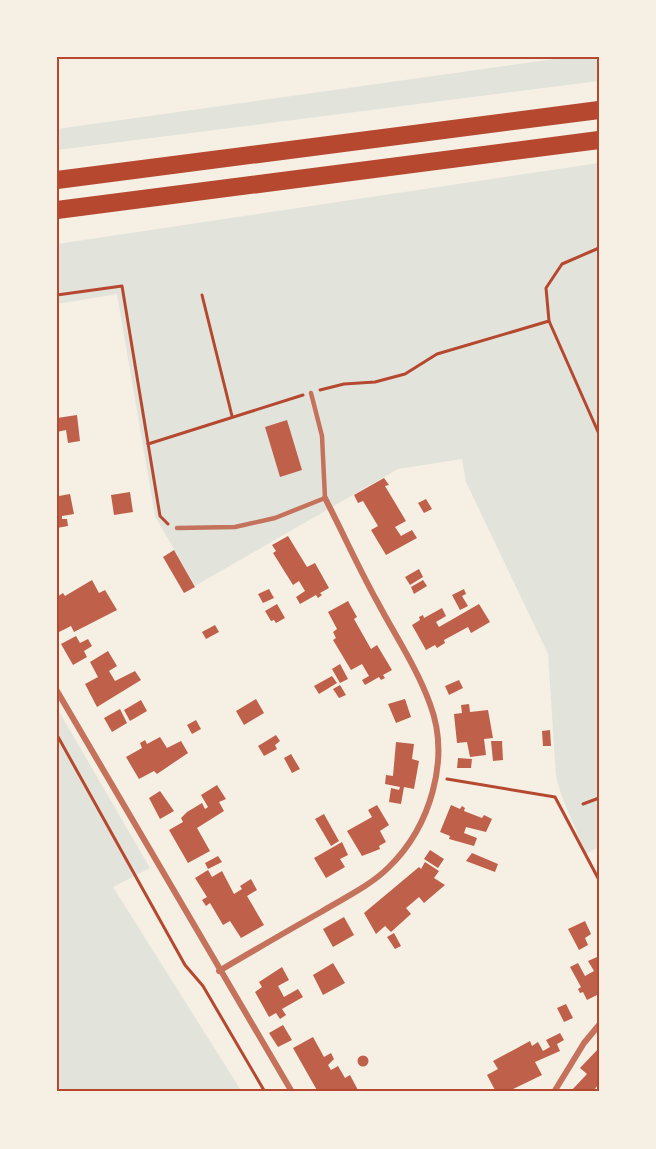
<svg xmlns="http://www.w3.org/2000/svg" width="656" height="1149" viewBox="0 0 656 1149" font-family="'Golos Text',sans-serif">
<rect width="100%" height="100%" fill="#f6efe4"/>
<g fill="#e2e4dc">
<path d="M 569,57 L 599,57 L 599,81 L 57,150 L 57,129 Z"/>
<path d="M 599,163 L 599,847 L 586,854 L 562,797 L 556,777 L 548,654 L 466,482 L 462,459 L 398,469 L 195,586 L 155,516 L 117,294 L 57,304 L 57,244 Z"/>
<path d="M 57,708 L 150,868 L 113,887 L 242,1092 L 57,1092 Z"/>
</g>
<g fill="#bf614a">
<path d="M 77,415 L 80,441 L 68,443 L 66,430 L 57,432 L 57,418 Z"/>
<path d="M 287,420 L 302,470 L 280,477 L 265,427 Z"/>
<path d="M 384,478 L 389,485 L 385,486 L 406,521 L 395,527 L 401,536 L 412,530 L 417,538 L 386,555 L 371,530 L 378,526 L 363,501 L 358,503 L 354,495 Z"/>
<path d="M 130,492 L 133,512 L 114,515 L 111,495 Z"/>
<path d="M 70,494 L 74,514 L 62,516 L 62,519 L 67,519 L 68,526 L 57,528 L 59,496 Z"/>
<path d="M 426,499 L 432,509 L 424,513 L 418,503 Z"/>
<path d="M 288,536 L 307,567 L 315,563 L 329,588 L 320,593 L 322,595 L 318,598 L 316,595 L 300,604 L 296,597 L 305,591 L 299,581 L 293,585 L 273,553 L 276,551 L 272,545 Z"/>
<path d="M 174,550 L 195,587 L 184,593 L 163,557 Z"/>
<path d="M 419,569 L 423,577 L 410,585 L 405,577 Z"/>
<path d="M 92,580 L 99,593 L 105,590 L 117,610 L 74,632 L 71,626 L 57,633 L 57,597 L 63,593 L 65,596 Z"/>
<path d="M 423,580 L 427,586 L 414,594 L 411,587 Z"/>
<path d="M 269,589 L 274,598 L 263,603 L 258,594 Z"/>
<path d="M 464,589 L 466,594 L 462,596 L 468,606 L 460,610 L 452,595 Z"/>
<path d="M 348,601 L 357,617 L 354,619 L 371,649 L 377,645 L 392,670 L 383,675 L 385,678 L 381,680 L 379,677 L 365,685 L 362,680 L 369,676 L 362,664 L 351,670 L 333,640 L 336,638 L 333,632 L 337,629 L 328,612 Z"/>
<path d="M 277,604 L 285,618 L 276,623 L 274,620 L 271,621 L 265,611 Z"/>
<path d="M 479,604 L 490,622 L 471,633 L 468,627 L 444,640 L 445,643 L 437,648 L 435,645 L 426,650 L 412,625 L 420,620 L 419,617 L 423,615 L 424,618 L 442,608 L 446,616 L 436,622 L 439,627 Z"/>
<path d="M 215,625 L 219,632 L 206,639 L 202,632 Z"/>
<path d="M 76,636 L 80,643 L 88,639 L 92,646 L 84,651 L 87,657 L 73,665 L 61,644 Z"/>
<path d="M 108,651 L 117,666 L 109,671 L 115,681 L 135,671 L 141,680 L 97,707 L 85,684 L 98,677 L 90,662 Z"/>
<path d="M 340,664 L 348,679 L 340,683 L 332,669 Z"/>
<path d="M 332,676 L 337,683 L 319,694 L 314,686 Z"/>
<path d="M 459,680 L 463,688 L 449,695 L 445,686 Z"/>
<path d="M 340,685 L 346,695 L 339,698 L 333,689 Z"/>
<path d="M 256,699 L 264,713 L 244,725 L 236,711 Z"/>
<path d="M 405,699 L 411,717 L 396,723 L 388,704 Z"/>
<path d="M 141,700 L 147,711 L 130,721 L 124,710 Z"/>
<path d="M 469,704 L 470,712 L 488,710 L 493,738 L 484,739 L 486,755 L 470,757 L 467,742 L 457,743 L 454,714 L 462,713 L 461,705 Z"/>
<path d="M 120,709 L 127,723 L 112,732 L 104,718 Z"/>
<path d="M 196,720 L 201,729 L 192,734 L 187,725 Z"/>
<path d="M 550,730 L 551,746 L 543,746 L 542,731 Z"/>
<path d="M 276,735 L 280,741 L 275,745 L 277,749 L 264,756 L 258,746 Z"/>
<path d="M 160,737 L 167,748 L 181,741 L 188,753 L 157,774 L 154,771 L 139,779 L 126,757 L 142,748 L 140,743 L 145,740 L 147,744 Z"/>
<path d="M 491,741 L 502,741 L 503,760 L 493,761 Z"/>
<path d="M 396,742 L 414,744 L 412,759 L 419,761 L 414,789 L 404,787 L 401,804 L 389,802 L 391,788 L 399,790 L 400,787 L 385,784 L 386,775 L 393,776 Z"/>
<path d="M 291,754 L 300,769 L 292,773 L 284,758 Z"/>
<path d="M 458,758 L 472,759 L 471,768 L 457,768 Z"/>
<path d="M 217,785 L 226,799 L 219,802 L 224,811 L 197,828 L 210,851 L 188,863 L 169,830 L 183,822 L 181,818 L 187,812 L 202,803 L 205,809 L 208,807 L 201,795 Z"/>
<path d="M 160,791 L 174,811 L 160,819 L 149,798 Z"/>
<path d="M 377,805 L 389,825 L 380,831 L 386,842 L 379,846 L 380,849 L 362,856 L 347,831 L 372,817 L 368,810 Z"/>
<path d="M 451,805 L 460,809 L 462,806 L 465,808 L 464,811 L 482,818 L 484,815 L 492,819 L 486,832 L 466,827 L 464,833 L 477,838 L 474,846 L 449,839 L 450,836 L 440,832 Z"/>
<path d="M 324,814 L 339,841 L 331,846 L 315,819 Z"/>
<path d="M 342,842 L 348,855 L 340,859 L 345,867 L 326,878 L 314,858 Z"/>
<path d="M 430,850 L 444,859 L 438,868 L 424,859 Z"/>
<path d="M 472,853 L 498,864 L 495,872 L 466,861 Z"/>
<path d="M 218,856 L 222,862 L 208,869 L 205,863 Z"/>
<path d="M 425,862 L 439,871 L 434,878 L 445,885 L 424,903 L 419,897 L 412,903 L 406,908 L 411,914 L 391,932 L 385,926 L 376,934 L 364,913 L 419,867 L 421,869 Z"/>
<path d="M 208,870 L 212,877 L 222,871 L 234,894 L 242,889 L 240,886 L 251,879 L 257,890 L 247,896 L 264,925 L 241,938 L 230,921 L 223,925 L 210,903 L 206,906 L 202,900 L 207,897 L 195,878 Z"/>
<path d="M 344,917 L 354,935 L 333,947 L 323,929 Z"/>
<path d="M 585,921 L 591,934 L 585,938 L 588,945 L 579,950 L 568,929 Z"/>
<path d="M 394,933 L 401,946 L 395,949 L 387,937 Z"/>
<path d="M 597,957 L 599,994 L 587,1000 L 583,992 L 580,993 L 578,989 L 581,987 L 570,967 L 578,963 L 585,976 L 594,971 L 588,961 Z"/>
<path d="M 333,963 L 345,983 L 323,995 L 313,975 Z"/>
<path d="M 282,967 L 289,980 L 278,986 L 284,997 L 298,989 L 303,997 L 282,1009 L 286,1015 L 280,1019 L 276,1013 L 269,1017 L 255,992 L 262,987 L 259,982 Z"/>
<path d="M 566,1004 L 573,1018 L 564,1022 L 557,1008 Z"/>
<path d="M 283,1025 L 292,1040 L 278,1047 L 269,1033 Z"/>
<path d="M 560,1033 L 564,1040 L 557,1044 L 560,1051 L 535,1062 L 542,1075 L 507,1092 L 496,1092 L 487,1075 L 498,1069 L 493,1061 L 530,1041 L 532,1046 L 538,1042 L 543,1051 L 550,1047 L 546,1040 Z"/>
<path d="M 313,1037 L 324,1057 L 331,1053 L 334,1059 L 328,1065 L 331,1070 L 338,1066 L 345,1078 L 350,1075 L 359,1092 L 329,1092 L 328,1089 L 318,1092 L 293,1048 Z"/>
<path d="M 599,1048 L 599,1083 L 593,1092 L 570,1092 L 587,1074 L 580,1068 Z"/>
<circle cx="363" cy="1061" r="5.5"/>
</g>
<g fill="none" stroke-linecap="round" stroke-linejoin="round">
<g stroke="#b5482f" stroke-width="3">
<path d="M 599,248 L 562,264 L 546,288 L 549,321 L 599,434"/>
<path d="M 57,295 L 122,286 L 160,516 L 168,524"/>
<path d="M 202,295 L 232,416"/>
<path d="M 320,390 L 344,384 L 375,382 L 405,374 L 437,354 L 549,321"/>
<path d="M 148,444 L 303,395"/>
<path d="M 57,735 L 185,965 L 203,986 L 265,1092"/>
<path d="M 447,779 L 555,797 L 599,880"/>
<path d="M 583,804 L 599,798"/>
</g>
<path stroke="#c5725c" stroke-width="4.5" d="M 177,528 L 235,527 L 275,518 L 325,498 L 322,436 L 311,393"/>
<g stroke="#c5725c" stroke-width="6">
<path d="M 57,691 L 292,1092"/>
<path d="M 219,971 C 253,951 287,931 321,912 C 344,898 370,886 389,867 C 430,827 451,759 430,704 C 417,668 396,637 378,603 C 359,569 343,533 325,498"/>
<path d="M 554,1092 L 584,1043 L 599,1025"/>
</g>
<g stroke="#b5482f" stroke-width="18">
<path d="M 57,180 L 599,110"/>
<path d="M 57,210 L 599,140"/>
</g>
</g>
<rect width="656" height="1149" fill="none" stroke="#f6efe4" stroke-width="117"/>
<rect x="58" y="58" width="540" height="1032" fill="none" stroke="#b5482f" stroke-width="2"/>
</svg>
